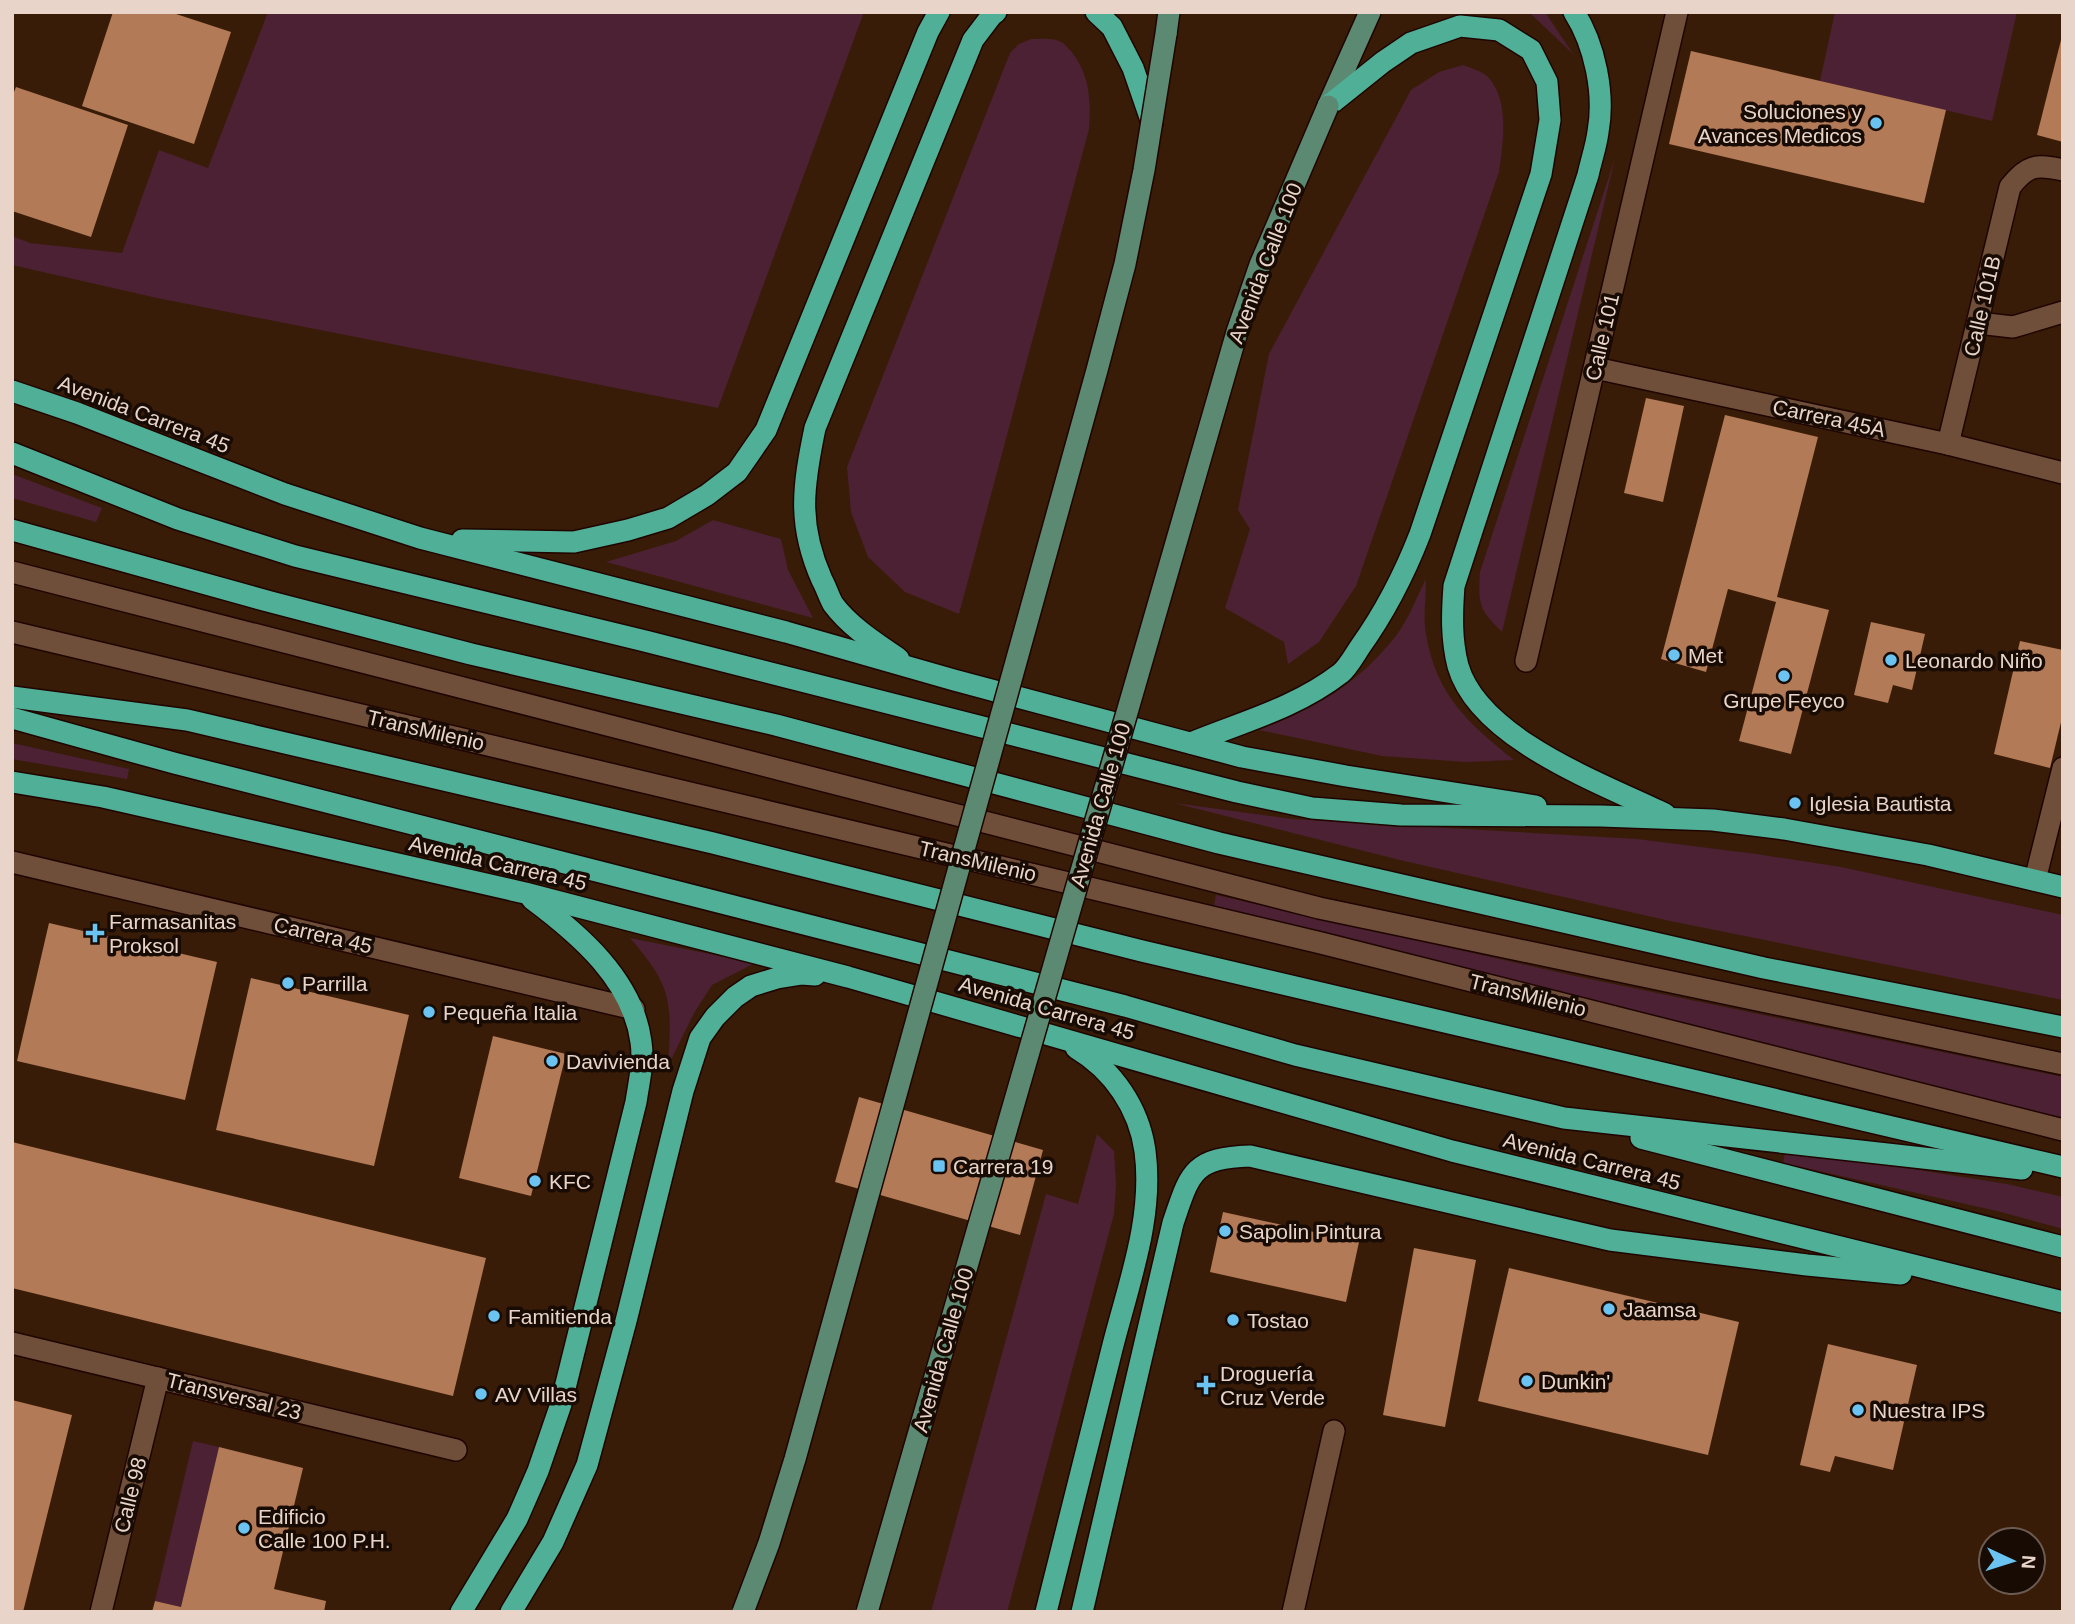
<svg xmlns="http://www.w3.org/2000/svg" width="2075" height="1624" viewBox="0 0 2075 1624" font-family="Helvetica,sans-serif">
<rect width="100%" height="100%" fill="#391c07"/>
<g fill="#4b2133">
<path d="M 268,12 L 864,12 L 718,408 L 157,298 L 12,265 L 12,236 L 30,243 L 122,253 L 159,150 L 208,168 Z"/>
<path d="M 1529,12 L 1545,12 L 1573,54 Z"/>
<path d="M 1835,12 L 2017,12 L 1992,121 L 1820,81 Z"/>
<path d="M 1031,39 C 1041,39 1054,37 1063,43 C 1064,43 1070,51 1071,51 C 1090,75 1091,100 1089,129 L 959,614 L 905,592 L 868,557 L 851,512 L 847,467 L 1010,53 L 1019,44 Z"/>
<path d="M 1463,65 C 1470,68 1482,71 1488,77 C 1510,101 1503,143 1499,172 L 1356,586 L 1319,642 L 1288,664 L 1284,642 L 1225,608 L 1250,529 L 1238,510 L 1269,354 L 1411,90 L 1439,72 Z"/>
<path d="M 1615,158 L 1502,632 C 1479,610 1478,604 1480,572 Z"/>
<path d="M 12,474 L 102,508 L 96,522 L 12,498 Z"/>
<path d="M 713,520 L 781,539 L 788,570 L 813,618 L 606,562 L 676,541 Z"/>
<path d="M 1426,579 C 1426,597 1423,617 1426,634 C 1436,695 1468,723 1514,760 L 1466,762 L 1382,756 L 1259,730 C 1316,707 1356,686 1395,637 C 1408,621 1416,598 1426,579 Z"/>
<path d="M 12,743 L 129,769 L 127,779 L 12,759 Z"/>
<path d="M 1174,803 L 1292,819 L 1637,839 L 1756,854 L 1841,867 L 2063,915 L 2063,1000 L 1670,921 L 1404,861 Z"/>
<path d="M 1216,895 L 1575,976 L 2063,1077 L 2063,1120 L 1214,906 Z"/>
<path d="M 630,938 L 755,963 L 712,985 L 694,1013 L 668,1066 C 672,1003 673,987 630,938 Z"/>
<path d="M 1097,1134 L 1114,1151 L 1116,1185 L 1114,1214 L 1007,1612 L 931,1612 L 1046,1194 L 1078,1204 Z"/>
<path d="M 1786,1149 L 2007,1184 L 2063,1197 L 2063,1229 L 1997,1211 L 1783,1163 Z"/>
<path d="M 193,1441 L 219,1447 L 181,1607 L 155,1601 Z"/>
</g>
<g fill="#b27a56">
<path d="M 113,12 L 170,12 L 231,32 L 194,144 L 82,106 Z"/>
<path d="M 2062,36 L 2063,36 L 2063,142 L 2037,135 Z"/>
<path d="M 1691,51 L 1946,110 L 1924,203 L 1669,144 Z"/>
<path d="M 16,87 L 128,125 L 91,237 L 12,211 L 12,97 Z"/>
<path d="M 1646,398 L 1684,406 L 1663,502 L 1624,493 Z"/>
<path d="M 1725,415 L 1818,437 L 1777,597 L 1829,610 L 1791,754 L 1739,741 L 1776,602 L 1728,589 L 1706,672 L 1661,659 Z"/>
<path d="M 1871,622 L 1925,634 L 1912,690 L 1893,685 L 1888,703 L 1854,695 Z"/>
<path d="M 2020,641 L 2063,650 L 2063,714 L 2050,768 L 1994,754 Z"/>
<path d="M 49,923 L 217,962 L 185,1100 L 17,1061 Z"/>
<path d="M 251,978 L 409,1015 L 374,1166 L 216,1130 Z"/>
<path d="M 493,1036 L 566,1054 L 531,1196 L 459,1178 Z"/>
<path d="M 859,1097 L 1043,1150 L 1020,1235 L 835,1182 Z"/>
<path d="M 12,1142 L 486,1258 L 453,1396 L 12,1288 Z"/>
<path d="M 1223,1212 L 1359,1242 L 1346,1302 L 1210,1272 Z"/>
<path d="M 1414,1248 L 1476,1260 L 1445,1427 L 1383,1415 Z"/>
<path d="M 1509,1268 L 1739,1322 L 1708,1455 L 1478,1401 Z"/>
<path d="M 1828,1344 L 1917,1365 L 1893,1470 L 1835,1456 L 1830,1472 L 1800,1465 Z"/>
<path d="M 12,1400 L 72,1415 L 23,1612 L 12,1612 Z"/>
<path d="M 219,1447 L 303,1468 L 274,1589 L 326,1601 L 324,1612 L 152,1612 L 155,1601 L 181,1607 Z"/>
</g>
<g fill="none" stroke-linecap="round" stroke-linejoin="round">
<defs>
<g id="lane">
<path d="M 1978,323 L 2013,327 L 2063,312"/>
<path d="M 12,572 L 1319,908 L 2063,1064"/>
<path d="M 12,632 L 1321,943 L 2063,1130"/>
<path d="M 12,862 L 634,1009"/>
</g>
<g id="street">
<path d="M 1595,368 L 1948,444 L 2063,473"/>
<path d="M 1948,444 L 2010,187 C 2027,165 2036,164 2063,170"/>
<path d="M 1526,661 L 1677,12"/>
<path d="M 2035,880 L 2063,768"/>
<path d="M 12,1343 L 456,1450"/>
<path d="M 101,1612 L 158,1378"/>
<path d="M 1293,1612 L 1334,1431"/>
</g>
<g id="primary">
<path d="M 1166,34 L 1169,12"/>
<path d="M 1328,106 L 1370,12"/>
</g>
<g id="highway">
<path d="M 1096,12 L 1112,27 L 1133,68 L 1152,123"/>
<path d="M 1574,12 C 1595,45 1605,94 1598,132 C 1596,147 1591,161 1588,175 L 1454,586 C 1452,613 1451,639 1458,666 C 1479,739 1601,783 1665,814"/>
<path d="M 12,391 L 77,413 L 285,494 L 420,538 L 786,632 L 954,680 L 1242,757 L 1346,776 L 1536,806"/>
<path d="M 12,453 L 178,519 L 295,556 L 645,641 L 1237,792 L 1312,808 L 1401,815 L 1601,816 L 1713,820 L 1784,829 L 1928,855 L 2063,887"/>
<path d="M 12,530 L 271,602 L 471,654 L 776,725 L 1219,843 L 1764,968 L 2063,1027"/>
<path d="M 462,540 L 574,542 L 628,530 L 668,518 L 707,495 L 737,472 L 766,430 L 928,32 L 939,12"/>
<path d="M 899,659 C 876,643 850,627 833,604 C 829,597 826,587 822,580 C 797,524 803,486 815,428 L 973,40 L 992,15 L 996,12"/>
<path d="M 12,697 L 187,720 L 713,843 L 1142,951 L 2063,1167"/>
<path d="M 12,718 L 174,763 L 1125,1006 L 1295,1055 L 1564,1118 L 2022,1169"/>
<path d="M 1191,743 C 1242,722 1296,708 1341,673 C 1348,667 1354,656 1360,647 C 1385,612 1404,575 1420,534 L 1541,174 L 1550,120 L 1547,82 L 1531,50 L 1499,30 L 1460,26 L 1411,43 L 1383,62 L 1328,106"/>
<path d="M 12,782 L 103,797 L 525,893 L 848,977 L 1452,1151 L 2063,1302"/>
<path d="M 1641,1138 L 2063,1247"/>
<path d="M 461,1612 L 517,1519 L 538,1471 L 561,1404 L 636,1102 C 639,1082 644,1062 641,1042 C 633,980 579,934 532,899"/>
<path d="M 511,1612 L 553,1542 L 587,1465 L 626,1321 L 683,1091 L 700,1038 L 715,1017 L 735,997 L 751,986 L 777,978 L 802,974 L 815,975"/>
<path d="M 1046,1612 C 1068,1524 1090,1436 1112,1349 C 1128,1285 1154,1218 1145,1151 C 1139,1108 1113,1070 1076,1048"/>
<path d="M 1082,1612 L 1173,1223 C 1190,1173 1192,1158 1250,1156 L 1610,1240 L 1807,1265 L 1901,1274"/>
</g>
</defs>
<use href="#lane" stroke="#1f0500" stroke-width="24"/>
<use href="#street" stroke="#1f0500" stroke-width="24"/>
<use href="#primary" stroke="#1f0500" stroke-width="24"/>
<use href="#highway" stroke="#1f0500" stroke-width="24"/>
<use href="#lane" stroke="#704f3a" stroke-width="21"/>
<use href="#street" stroke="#704f3a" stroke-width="21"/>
<use href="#primary" stroke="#5c8972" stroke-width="21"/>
<use href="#highway" stroke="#4fb097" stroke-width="21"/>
<defs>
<g id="primary-bridge">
<path d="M 743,1612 L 769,1543 L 795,1459 L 1097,370 L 1125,264 L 1144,170 L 1166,34"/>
<path d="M 867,1612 L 1237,332 L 1260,265 L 1328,106"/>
</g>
</defs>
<use href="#primary-bridge" stroke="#1f0500" stroke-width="24" stroke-linecap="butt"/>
<use href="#primary-bridge" stroke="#5c8972" stroke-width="21"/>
</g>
<g fill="#6bc3f2" stroke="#170b04" stroke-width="2.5">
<circle cx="1876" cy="123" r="7"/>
<circle cx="1674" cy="655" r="7"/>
<circle cx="1891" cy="660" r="7"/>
<circle cx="1784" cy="676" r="7"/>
<circle cx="1795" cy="803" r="7"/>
<path d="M91.5 922.5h7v7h7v7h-7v7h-7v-7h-7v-7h7z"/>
<circle cx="288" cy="983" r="7"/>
<circle cx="429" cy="1012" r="7"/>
<circle cx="552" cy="1061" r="7"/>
<rect x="932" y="1159" width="14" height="14" rx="3.5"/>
<circle cx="535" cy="1181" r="7"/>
<circle cx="1225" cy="1231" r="7"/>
<circle cx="1609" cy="1309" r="7"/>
<circle cx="494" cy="1316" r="7"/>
<circle cx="1233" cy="1320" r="7"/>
<circle cx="1527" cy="1381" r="7"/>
<path d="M1202.5 1374.5h7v7h7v7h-7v7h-7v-7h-7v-7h7z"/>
<circle cx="481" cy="1394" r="7"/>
<circle cx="1858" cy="1410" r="7"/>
<circle cx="244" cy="1528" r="7"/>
</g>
<g text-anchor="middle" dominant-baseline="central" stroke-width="7" stroke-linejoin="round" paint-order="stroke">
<g font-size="21" fill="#e8d4c8" stroke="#170b04" text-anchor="start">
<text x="1862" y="111" text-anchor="end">Soluciones y<tspan x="1862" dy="24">Avances Medicos</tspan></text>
<text x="1688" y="655">Met</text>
<text x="1905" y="660">Leonardo Niño</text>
<text x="1784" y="700" text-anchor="middle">Grupe Feyco</text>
<text x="1809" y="803">Iglesia Bautista</text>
<text x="109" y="921">Farmasanitas<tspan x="109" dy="24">Proksol</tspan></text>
<text x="302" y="983">Parrilla</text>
<text x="443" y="1012">Pequeña Italia</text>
<text x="566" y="1061">Davivienda</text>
<text x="953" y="1166">Carrera 19</text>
<text x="549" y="1181">KFC</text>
<text x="1239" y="1231">Sapolin Pintura</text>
<text x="1623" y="1309">Jaamsa</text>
<text x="508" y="1316">Famitienda</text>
<text x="1247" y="1320">Tostao</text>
<text x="1220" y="1373">Droguería<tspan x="1220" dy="24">Cruz Verde</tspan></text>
<text x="1541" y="1381">Dunkin'</text>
<text x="495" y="1394">AV Villas</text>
<text x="1872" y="1410">Nuestra IPS</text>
<text x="258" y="1516">Edificio<tspan x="258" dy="24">Calle 100 P.H.</tspan></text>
</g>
<g font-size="21" fill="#e8d4c8" stroke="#170b04">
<text transform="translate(1265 263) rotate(-69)">Avenida Calle 100</text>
<text transform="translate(1982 306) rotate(-77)">Calle 101B</text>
<text transform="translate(1602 337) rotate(-77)">Calle 101</text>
<text transform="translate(144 414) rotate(21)">Avenida Carrera 45</text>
<text transform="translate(1829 418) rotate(12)">Carrera 45A</text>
<text transform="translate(426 730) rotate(13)">TransMilenio</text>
<text transform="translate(1100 805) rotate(-74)">Avenida Calle 100</text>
<text transform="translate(978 861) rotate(13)">TransMilenio</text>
<text transform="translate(498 863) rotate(13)">Avenida Carrera 45</text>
<text transform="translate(323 935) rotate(13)">Carrera 45</text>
<text transform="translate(1528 995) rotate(14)">TransMilenio</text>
<text transform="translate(1047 1008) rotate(16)">Avenida Carrera 45</text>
<text transform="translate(1592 1161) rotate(14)">Avenida Carrera 45</text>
<text transform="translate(943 1350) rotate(-74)">Avenida Calle 100</text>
<text transform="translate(234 1396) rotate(14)">Transversal 23</text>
<text transform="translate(130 1495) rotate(-76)">Calle 98</text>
</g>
</g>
<rect width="2075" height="1624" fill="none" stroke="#e8d4c8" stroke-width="28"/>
<g transform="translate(2012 1561) rotate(94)"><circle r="33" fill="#170b04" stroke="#6b5b52" stroke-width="2"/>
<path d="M0-5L12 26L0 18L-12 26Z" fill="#6bc3f2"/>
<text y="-10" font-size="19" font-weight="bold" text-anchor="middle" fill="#e8d4c8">N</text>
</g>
</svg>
